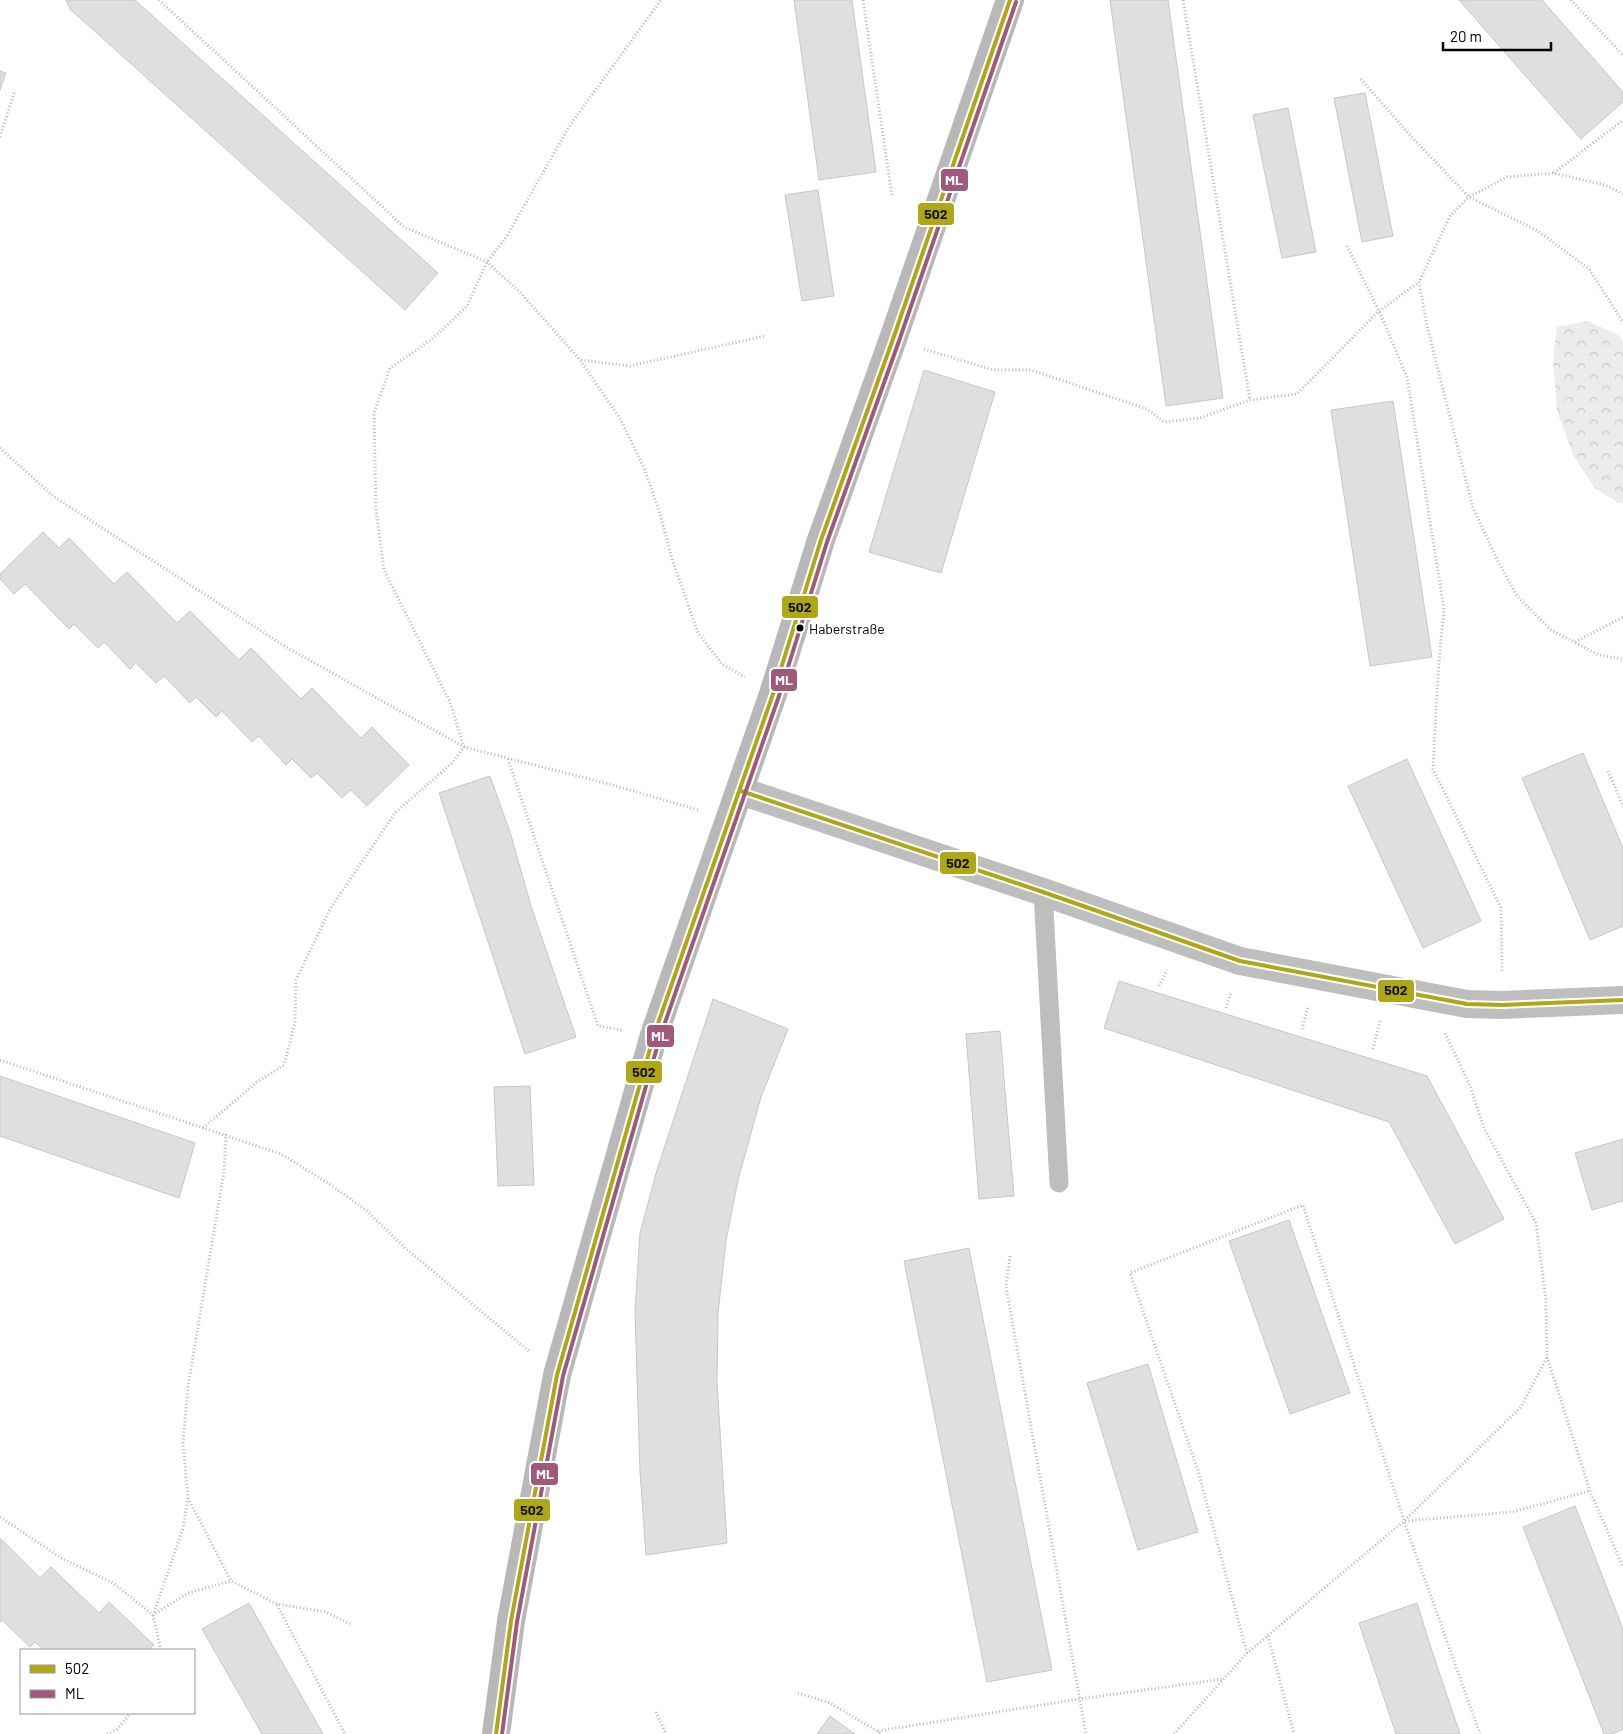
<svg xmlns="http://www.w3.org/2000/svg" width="1623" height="1734" viewBox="0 0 1623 1734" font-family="Barlow,sans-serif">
<defs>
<pattern id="forest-crowns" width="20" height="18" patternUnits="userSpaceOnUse" patternTransform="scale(1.25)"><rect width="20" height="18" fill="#ececec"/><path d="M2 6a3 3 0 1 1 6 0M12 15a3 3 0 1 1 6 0" fill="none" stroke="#c9c9c9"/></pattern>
</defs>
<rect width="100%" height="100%" fill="#fff"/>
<path fill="url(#forest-crowns)" d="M 1588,321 L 1618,335 L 1623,341 L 1623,503 L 1618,503 L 1595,488 L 1574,457 L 1557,411 L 1553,360 L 1557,327 Z"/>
<g fill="#dfdfdf" stroke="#c7c7c7">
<path d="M 66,0 L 135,0 L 438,273 L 405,310 L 70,9 Z"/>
<path d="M 794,0 L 852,0 L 876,172 L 819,180 Z"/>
<path d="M 1110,0 L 1168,0 L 1223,398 L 1166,406 Z"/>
<path d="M 1459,0 L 1542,0 L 1623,92 L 1623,102 L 1581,139 Z"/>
<path d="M 0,71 L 6,73 L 0,90 Z"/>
<path d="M 1365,93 L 1393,236 L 1362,242 L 1334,98 Z"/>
<path d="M 1288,108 L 1316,252 L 1282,258 L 1253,115 Z"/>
<path d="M 818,190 L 834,296 L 802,301 L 785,195 Z"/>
<path d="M 924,370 L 995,392 L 941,573 L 869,552 Z"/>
<path d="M 1393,401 L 1432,657 L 1370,666 L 1331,410 Z"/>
<path d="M 43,532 L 59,548 L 69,538 L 114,584 L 127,572 L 177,623 L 190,611 L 239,660 L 251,648 L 301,699 L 312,688 L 361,738 L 372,727 L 409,765 L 367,806 L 351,790 L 342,798 L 317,773 L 311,778 L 292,759 L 286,765 L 259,736 L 252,742 L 222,711 L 216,717 L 196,697 L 190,703 L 164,676 L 156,683 L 136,663 L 130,669 L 104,642 L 98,648 L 74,624 L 69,629 L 25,584 L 14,594 L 0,579 L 0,574 Z"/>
<path d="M 1583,753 L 1623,848 L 1623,926 L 1590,940 L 1522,778 Z"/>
<path d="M 1407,759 L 1481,921 L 1423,948 L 1348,786 Z"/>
<path d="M 490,776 L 510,832 L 531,906 L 576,1037 L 525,1054 L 439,793 Z"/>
<path d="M 1119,981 L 1427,1076 L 1504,1219 L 1455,1244 L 1389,1122 L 1104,1028 Z"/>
<path d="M 713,999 L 788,1029 L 761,1097 L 738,1180 L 726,1241 L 718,1313 L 717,1383 L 727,1543 L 646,1555 L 640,1472 L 635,1311 L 640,1233 L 657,1170 Z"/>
<path d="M 1000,1031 L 1014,1196 L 979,1199 L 966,1034 Z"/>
<path d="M 0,1076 L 195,1143 L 179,1198 L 0,1136 Z"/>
<path d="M 530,1086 L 534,1185 L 498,1186 L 494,1087 Z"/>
<path d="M 1623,1139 L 1623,1201 L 1592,1210 L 1575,1153 Z"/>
<path d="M 1289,1220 L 1350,1393 L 1290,1414 L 1229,1241 Z"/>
<path d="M 969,1248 L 1052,1670 L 987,1682 L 904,1261 Z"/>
<path d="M 1148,1364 L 1198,1532 L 1138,1550 L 1087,1383 Z"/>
<path d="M 1575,1506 L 1623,1629 L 1623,1729 L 1612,1734 L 1604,1734 L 1523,1527 Z"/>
<path d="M 0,1538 L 40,1578 L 51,1567 L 99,1613 L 109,1602 L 154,1645 L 148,1650 L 44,1650 L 35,1642 L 30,1647 L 2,1620 L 0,1622 Z"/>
<path d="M 249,1603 L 277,1653 L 323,1734 L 262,1734 L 202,1629 Z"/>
<path d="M 1417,1603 L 1430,1645 L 1460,1734 L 1396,1734 L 1359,1623 Z"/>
<path d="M 830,1716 L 855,1734 L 817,1734 Z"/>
</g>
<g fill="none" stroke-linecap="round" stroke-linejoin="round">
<g stroke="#b9b9b9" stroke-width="3" stroke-dasharray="1 2.5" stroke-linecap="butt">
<path d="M 159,0 L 404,227 L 487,262 L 520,292 L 580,360 L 621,420 L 644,468 L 661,517 L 672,559 L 698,633 L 722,664 L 745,677"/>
<path d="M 863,0 L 892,196"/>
<path d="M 1183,0 L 1250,400"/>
<path d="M 1571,0 L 1623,55"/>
<path d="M 1361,79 L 1408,133 L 1469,197 L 1538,231 L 1589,269 L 1623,322"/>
<path d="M 0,137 L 15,90"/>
<path d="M 1554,173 L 1623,120"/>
<path d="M 1623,194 L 1605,185 L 1553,173 L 1507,177 L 1469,197 L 1450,216 L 1419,282 L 1427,326 L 1473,508 L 1498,561 L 1517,596 L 1551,630 L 1599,655 L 1623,659"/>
<path d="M 1347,246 L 1379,311 L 1407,377 L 1444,609 L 1438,673 L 1433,769 L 1501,908 L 1502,973"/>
<path d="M 924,349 L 993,370 L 1031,370 L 1147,409 L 1164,422 L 1200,418 L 1250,400 L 1297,394 L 1379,311 L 1419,282"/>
<path d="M 581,360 L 630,366 L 765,336"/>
<path d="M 0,448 L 53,496 L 286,647 L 464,747 L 609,784 L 698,810"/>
<path d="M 1575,642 L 1623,617"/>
<path d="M 508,759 L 598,1026 L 622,1030"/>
<path d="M 1608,771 L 1623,806"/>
<path d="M 1159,986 L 1167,970"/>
<path d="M 1226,1008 L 1231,992"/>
<path d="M 1302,1029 L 1308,1007"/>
<path d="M 1373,1049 L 1380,1021"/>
<path d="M 0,1060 L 281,1154 L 328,1183 L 366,1210 L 405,1248 L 530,1352"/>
<path d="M 203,1128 L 257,1082 L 284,1065 L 295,1023 L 296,980 L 330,909 L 395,813 L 452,763 L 464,747 L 450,702 L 384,570 L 376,509 L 374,413 L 390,368 L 431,340 L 467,306 L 487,262 L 507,236 L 570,125 L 661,0"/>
<path d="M 1010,1256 L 1006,1287 L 1086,1734"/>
<path d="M 1547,1357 L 1590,1491 L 1623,1567"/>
<path d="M 188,1498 L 231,1581"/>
<path d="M 0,1517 L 61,1558 L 113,1583 L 153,1615 L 188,1593 L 231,1581 L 277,1604 L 326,1612 L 350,1624"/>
<path d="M 1405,1521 L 1512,1512 L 1590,1491"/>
<path d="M 277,1605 L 345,1734"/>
<path d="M 1268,1636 L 1294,1734"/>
<path d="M 161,1650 L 153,1615 L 183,1529 L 188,1497 L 183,1443 L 188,1387 L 224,1171 L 226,1134"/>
<path d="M 1247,1653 L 1198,1471 L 1130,1273 L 1303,1205 L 1404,1521 L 1480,1734"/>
<path d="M 798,1693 L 830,1703 L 882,1734"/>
<path d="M 656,1712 L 666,1734"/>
<path d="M 878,1731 L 1079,1699 L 1223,1679"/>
<path d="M 107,1734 L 117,1729 L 131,1713"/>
<path d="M 1174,1734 L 1247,1653 L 1404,1521 L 1521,1407 L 1547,1357 L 1546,1300 L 1536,1223 L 1483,1126 L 1471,1088 L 1445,1033"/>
</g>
<path stroke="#bebebe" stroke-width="19" d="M 1043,892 L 1059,1183"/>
<path stroke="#bebebe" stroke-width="28" d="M 741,791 L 1043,892 L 1240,961 L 1467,1004 L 1502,1005 L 1623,1000"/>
<path stroke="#b8b8b8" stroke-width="28" d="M 496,1734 L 511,1621 L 557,1375 L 654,1035 L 773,694 L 821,540 L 893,339 L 1010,0"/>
<defs>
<g id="bus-1">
<path d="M 741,791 L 1043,892 L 1240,961 L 1467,1004 L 1502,1005 L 1623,1000"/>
<path d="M 496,1734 L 511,1621 L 557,1375 L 654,1035 L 773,694 L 821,540 L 893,339 L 1010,0"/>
</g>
<path id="bus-2" d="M 502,1734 L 517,1622 L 563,1376 L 660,1037 L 779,696 L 827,542 L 899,341 L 1016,2"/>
</defs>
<use href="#bus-1" stroke="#fff" stroke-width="8"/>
<use href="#bus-2" stroke="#fff" stroke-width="8"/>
<use href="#bus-1" stroke="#afa716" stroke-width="4"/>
<use href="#bus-2" stroke="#a0587b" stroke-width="4"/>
</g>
<circle fill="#000" stroke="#fff" stroke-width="2" cx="800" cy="628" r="4.5"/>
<g text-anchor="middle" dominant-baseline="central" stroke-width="4" stroke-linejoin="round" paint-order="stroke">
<g font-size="14" fill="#000" stroke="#fff" text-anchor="start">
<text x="809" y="628">Haberstraße</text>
</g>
</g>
<g stroke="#fff" stroke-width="2">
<rect x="940" y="168" width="29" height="24" rx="5" fill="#a0587b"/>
<rect x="917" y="202" width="38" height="24" rx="5" fill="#afa716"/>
<rect x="781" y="595" width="38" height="24" rx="5" fill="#afa716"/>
<rect x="770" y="668" width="28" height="24" rx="5" fill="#a0587b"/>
<rect x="939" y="851" width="38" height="24" rx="5" fill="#afa716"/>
<rect x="1377" y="979" width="38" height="24" rx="5" fill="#afa716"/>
<rect x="646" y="1024" width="29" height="24" rx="5" fill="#a0587b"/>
<rect x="625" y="1060" width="38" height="24" rx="5" fill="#afa716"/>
<rect x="530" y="1462" width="29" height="24" rx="5" fill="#a0587b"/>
<rect x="513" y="1498" width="38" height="24" rx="5" fill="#afa716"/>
</g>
<g font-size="14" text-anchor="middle" font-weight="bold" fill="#fff">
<text x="954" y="185">ML</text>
<text x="784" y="685">ML</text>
<text x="660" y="1041">ML</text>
<text x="545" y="1479">ML</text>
</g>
<g font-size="14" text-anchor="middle" font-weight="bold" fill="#111">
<text x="936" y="219">502</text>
<text x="800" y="612">502</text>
<text x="958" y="868">502</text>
<text x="1396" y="995">502</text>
<text x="644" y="1077">502</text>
<text x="532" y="1515">502</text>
</g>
<rect x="20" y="1649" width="175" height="65" fill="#ffffff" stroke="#999999"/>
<rect x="30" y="1665" width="25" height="8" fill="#afa716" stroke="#999999"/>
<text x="65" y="1674" font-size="15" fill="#000000">502</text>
<rect x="30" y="1690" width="25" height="8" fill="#a0587b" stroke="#999999"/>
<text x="65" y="1699" font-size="15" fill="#000000">ML</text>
<path d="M1443 42v8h108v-8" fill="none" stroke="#000000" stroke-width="2.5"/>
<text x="1450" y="42" font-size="15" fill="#000000" stroke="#ffffff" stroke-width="4" paint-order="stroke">20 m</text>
</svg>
